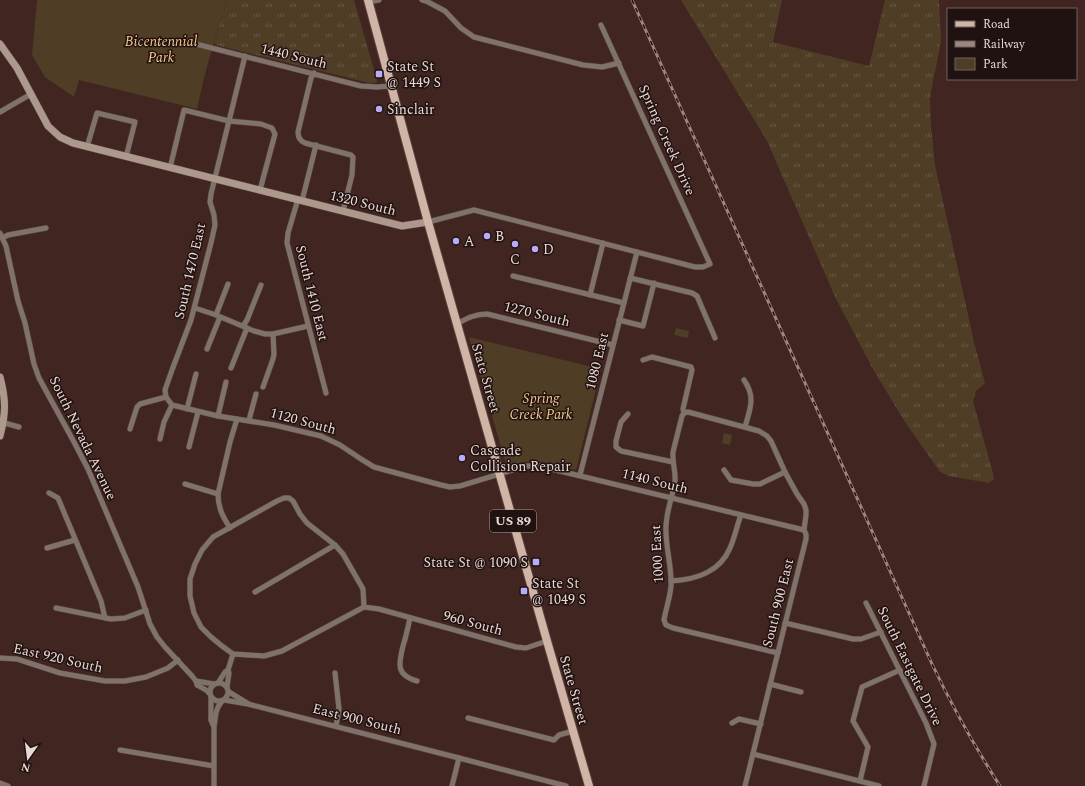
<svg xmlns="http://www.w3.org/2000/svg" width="1085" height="786" viewBox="0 0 1085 786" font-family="Spectral,serif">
<defs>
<pattern id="grass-tufts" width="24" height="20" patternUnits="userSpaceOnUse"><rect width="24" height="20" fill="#4f3d26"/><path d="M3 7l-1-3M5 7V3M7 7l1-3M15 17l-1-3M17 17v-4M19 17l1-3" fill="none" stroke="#685845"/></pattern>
</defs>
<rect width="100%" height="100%" fill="#402520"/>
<g fill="url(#grass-tufts)">
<path d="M 227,0 L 354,0 L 377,80 L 377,82 L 374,83 L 369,83 L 216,45 L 214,43 L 221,17 L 223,16 Z"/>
<path d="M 681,0 L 782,0 L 773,42 L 869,66 L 885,0 L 939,0 L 941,40 L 938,58 L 933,81 L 930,98 L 931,126 L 935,165 L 974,342 L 985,383 L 976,391 L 973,401 L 993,473 L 994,479 L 989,483 L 949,476 L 940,472 L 905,422 L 874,371 L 836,299 L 767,141 Z"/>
</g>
<g fill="#4f3d26">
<path d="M 37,0 L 227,0 L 223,16 L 221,17 L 204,78 L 197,109 L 79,80 L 74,97 L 45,77 L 32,55 Z"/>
<path d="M 676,328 L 689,331 L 688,338 L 674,335 Z"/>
<path d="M 469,337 L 601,369 L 576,470 C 560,466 542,460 525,462 C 520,463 515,465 509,466 L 506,464 Z"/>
<path d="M 724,433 L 732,435 L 730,445 L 722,443 Z"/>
</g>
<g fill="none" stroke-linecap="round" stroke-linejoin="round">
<defs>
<g id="street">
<path d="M 422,0 L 428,2 L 445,11 L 461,28 L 474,37 L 583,65 L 602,67 L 619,63"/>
<path d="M 368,2 L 379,0"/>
<path d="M 192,43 L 361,86 L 377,87 L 391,86"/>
<path d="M 314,73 L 311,78 L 298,132 C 298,138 300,141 305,143 L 351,155 L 353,157 L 352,175 L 343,211"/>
<path d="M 0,112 L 31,94"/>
<path d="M 87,147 L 97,113 L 135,122 L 126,157"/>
<path d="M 170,168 L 184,110 L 229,121 L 261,124 L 272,128 L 275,134 L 260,190"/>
<path d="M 298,199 L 288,233 L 287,243 L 326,393"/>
<path d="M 302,201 L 316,145"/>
<path d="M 428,222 L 474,210 L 695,267 L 703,267 L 710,264 L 601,25"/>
<path d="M 0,233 L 6,246 L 18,301 L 25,323 L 34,364 L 39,378 L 74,442 L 88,469 L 138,587 L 150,624 L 157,637 L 165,647 L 192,676 L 196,681 L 197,685 L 206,690 L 210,694"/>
<path d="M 2,238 L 8,235 L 46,228"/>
<path d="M 513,276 L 624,303"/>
<path d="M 630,278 L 692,293 L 697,296 L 715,338"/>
<path d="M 590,295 L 603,243"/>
<path d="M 195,308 L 216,315 L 254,331 L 265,334 L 273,334 L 308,326"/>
<path d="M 216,315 L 228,284"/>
<path d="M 619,320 L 643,326 L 654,283"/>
<path d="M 457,324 C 467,318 475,314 487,314 L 613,345"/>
<path d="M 243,326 L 247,320 L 261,285"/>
<path d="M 207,349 L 220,317"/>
<path d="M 643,360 L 652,357 L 691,367 L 692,370 L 683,409 L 684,413 L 682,416 L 673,452 C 672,462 676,472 675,482 C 672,499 665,514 666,531 C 666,549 672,568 671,586 C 670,598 666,608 664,620 L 666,625 L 673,628 L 778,653"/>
<path d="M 231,368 L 247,328"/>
<path d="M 744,380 C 756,397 750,409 745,427"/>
<path d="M 263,387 L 273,359 L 274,354 L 273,334"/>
<path d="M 166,397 L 172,405 L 218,416 L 274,425 L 321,436 L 340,445 L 361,459 L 374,467 L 441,485 L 450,487 L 460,486 L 526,466 L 539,466 L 804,530"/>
<path d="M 166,397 L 165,390 L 172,370 L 191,320 L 211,243 L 215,225 L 214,215 L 210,202 L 211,194 L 245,56"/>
<path d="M 187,409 L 196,374"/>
<path d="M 684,413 L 688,412 L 759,431 L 767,436 L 771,441 L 785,472 L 797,494 L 804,504 L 806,510 L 806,515 L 804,530 L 806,534 L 806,539 L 745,786"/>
<path d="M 628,414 L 621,422 L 616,441 L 616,447 L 621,451 L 673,462"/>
<path d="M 218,416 L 226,382"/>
<path d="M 249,420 L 256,394"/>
<path d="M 1,422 L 19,427"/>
<path d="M 130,429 L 137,407 L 140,404 L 166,397"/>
<path d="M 160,439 L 164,422 L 172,405"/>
<path d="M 189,447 L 198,412"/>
<path d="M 724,470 L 731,480 L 753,484 L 760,484 L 785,472"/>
<path d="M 580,475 L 637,252"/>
<path d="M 185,484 L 218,494"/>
<path d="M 49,493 L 58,498 L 101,601 L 105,618"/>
<path d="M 230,528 C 223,517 218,508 218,494 L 230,442 L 237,419"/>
<path d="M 47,548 L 75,540"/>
<path d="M 671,581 C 695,580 720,572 730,548 C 735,537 737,525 741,515"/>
<path d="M 255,592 L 335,545"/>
<path d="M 866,603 L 926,723 L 934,744 L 924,786"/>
<path d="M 364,607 L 363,589 L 343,554 L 335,545 L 307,523 L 300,514 L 293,501 L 289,498 L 284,498 L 277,501 L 213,537 L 202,550 L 195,564 L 190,579 L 190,596 L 194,613 L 201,627 L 211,637 L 222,646 L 233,654 L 264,656 L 282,651 L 364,607 L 379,609 L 516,647 L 526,648 L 547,641"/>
<path d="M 56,608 L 111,619 L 125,618 L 146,610"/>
<path d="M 410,618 C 408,627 406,637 403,646 C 399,663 395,675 417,681"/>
<path d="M 785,623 L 853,639 L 861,639 L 881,632"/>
<path d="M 0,658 L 17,659 L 60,673 L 105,681 L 125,681 L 146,677 L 168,668 L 178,660"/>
<path d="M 335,673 L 339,709 L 336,726"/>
<path d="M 196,681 L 214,684"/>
<circle cx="219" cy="692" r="9"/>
<path d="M 218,683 L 225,672 L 228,670"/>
<path d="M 770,684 L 801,692"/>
<path d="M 227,687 L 229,673 L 228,670 L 233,654"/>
<path d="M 229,692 L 247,703"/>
<path d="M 211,697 L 211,720 L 213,725"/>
<path d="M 224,700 L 248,704 L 459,758 L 566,786"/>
<path d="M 468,718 L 554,740 L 559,735 L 573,731"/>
<path d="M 732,723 L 739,719 L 761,724"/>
<path d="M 120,750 L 214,766"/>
<path d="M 753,754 L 879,786"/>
<path d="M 860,781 L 868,747 L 853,721 L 862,687 L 900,670"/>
<path d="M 0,783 L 8,786"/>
<path d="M 214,786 L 214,727 L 216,713 L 218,707 L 222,701"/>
<path d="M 452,786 L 459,758"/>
</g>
<g id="secondary">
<path d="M 0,44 L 17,68 L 48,126 L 60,137 L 73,143 L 402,226 L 428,222"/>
<path d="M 0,377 C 6,400 6,413 0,436"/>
</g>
<path id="primary" d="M 368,0 L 428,222 L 547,641 L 589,786"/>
</defs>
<use href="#street" stroke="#5b423d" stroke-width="6"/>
<use href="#secondary" stroke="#5b423d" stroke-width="8"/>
<use href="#primary" stroke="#5b423d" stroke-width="10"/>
<use href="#street" stroke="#7e726a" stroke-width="5"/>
<use href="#secondary" stroke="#ac988c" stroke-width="7"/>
<use href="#primary" stroke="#d0b5a6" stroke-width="8"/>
<defs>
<path id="rail" d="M 632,0 L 932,664 C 952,706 975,747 1000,786"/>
</defs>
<use href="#rail" stroke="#9d8682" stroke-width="3"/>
<use href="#rail" stroke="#1f1210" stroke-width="1.5" stroke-dasharray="4.5" stroke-linecap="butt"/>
</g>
<g fill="#b8abf7" stroke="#1f1210" stroke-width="1.5">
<rect x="375" y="70" width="8" height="8" rx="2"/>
<circle cx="379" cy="109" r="4"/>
<circle cx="487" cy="236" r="4"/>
<circle cx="456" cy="241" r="4"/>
<circle cx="515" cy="244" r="4"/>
<circle cx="535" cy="249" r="4"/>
<circle cx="462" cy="458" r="4"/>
<rect x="532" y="558" width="8" height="8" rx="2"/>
<rect x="520" y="587" width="8" height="8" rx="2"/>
</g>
<g text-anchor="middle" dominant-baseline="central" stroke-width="3" stroke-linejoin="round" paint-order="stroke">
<rect fill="#1f1210" stroke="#ae9d99" stroke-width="1" x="490" y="510" width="46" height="22" rx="3"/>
<g font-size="13" font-weight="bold" fill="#ebd8d4">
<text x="513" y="521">US 89</text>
</g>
<g font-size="14" font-style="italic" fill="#fac98e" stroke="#1f1210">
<text x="161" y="41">Bicentennial<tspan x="161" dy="16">Park</tspan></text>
<text x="541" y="398">Spring<tspan x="541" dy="16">Creek Park</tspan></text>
</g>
<g font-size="14" fill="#ebd8d4" stroke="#1f1210">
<text transform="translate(294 56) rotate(14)">1440 South</text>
<text transform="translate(667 140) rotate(66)">Spring Creek Drive</text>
<text transform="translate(363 203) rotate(14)">1320 South</text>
<text transform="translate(190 271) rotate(-77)">South 1470 East</text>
<text transform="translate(312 293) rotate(76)">South 1410 East</text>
<text transform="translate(537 314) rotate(14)">1270 South</text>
<text transform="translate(597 361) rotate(-76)">1080 East</text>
<text transform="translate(486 378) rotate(74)">State Street</text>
<text transform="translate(303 421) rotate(15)">1120 South</text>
<text transform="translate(83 438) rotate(64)">South Nevada Avenue</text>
<text transform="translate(655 481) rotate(14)">1140 South</text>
<text transform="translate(657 554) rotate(-93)">1000 East</text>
<text transform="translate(778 603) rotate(-76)">South 900 East</text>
<text transform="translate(473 623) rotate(15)">960 South</text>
<text transform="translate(58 658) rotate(13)">East 920 South</text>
<text transform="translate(910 666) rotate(64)">South Eastgate Drive</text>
<text transform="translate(574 690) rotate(74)">State Street</text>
<text transform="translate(357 719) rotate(14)">East 900 South</text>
</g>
<g font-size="14" fill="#ebd8d4" stroke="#1f1210" text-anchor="start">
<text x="387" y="66">State St<tspan x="387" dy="16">@ 1449 S</tspan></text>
<text x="387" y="109">Sinclair</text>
<text x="495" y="236">B</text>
<text x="464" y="241">A</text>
<text x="543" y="249">D</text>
<text x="515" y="259" text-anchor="middle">C</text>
<text x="470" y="450">Cascade<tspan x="470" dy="16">Collision Repair</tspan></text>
<text x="528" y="562" text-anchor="end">State St @ 1090 S</text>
<text x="532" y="583">State St<tspan x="532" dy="16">@ 1049 S</tspan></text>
</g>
</g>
<rect x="947" y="8" width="130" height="72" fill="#1f1210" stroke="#71615e"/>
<rect x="955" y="21" width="20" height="6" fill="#d0b5a6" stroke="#71615e"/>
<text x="983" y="28" font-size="12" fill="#ebd8d4">Road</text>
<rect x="955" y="41" width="20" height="6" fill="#9d8682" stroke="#71615e"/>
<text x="983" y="48" font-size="12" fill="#ebd8d4">Railway</text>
<rect x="955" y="58" width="20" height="12" fill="#4f3d26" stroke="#71615e"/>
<text x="983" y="68" font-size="12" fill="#ebd8d4">Park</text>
<g transform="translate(28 758) rotate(194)" stroke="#1f1210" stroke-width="3" paint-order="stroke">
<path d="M0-3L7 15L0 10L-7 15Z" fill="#ebd8d4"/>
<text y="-6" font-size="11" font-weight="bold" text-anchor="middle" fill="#ebd8d4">N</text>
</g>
</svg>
